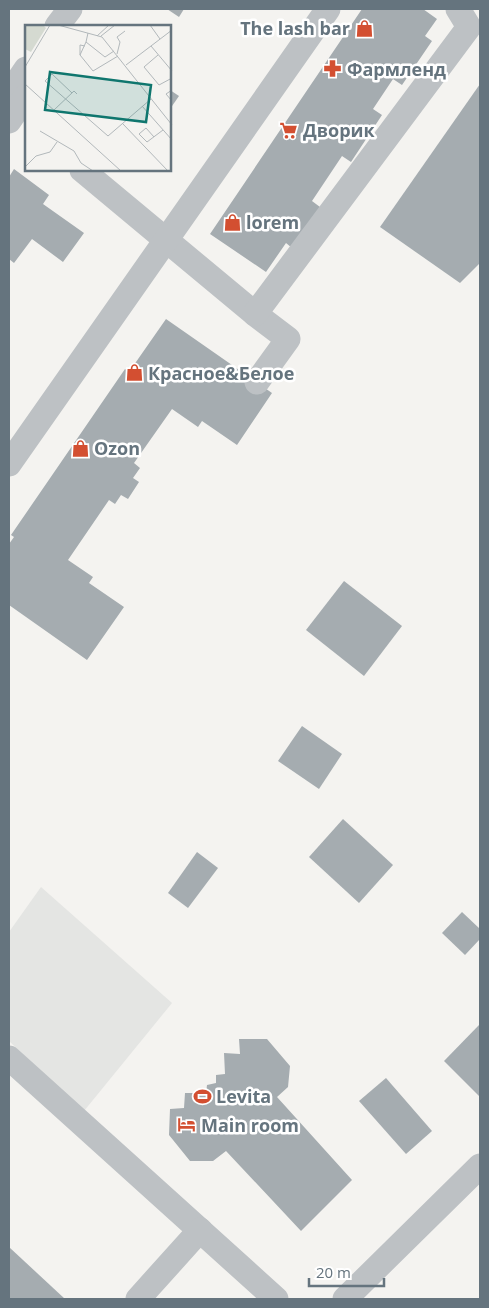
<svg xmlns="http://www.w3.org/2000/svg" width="489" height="1308" viewBox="0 0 489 1308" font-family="'Open Sans',sans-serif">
<rect width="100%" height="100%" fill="#f4f3f0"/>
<path fill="#e4e5e3" d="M 41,887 L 172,1003 L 84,1111 L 9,1041 L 9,932 Z"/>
<g fill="#a5acb0">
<path d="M 167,9 L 184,9 L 179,17 Z"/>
<path d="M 362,9 L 423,9 L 437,19 L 425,36 L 432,41 L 402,85 L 393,79 L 373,109 L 382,115 L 351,162 L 342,156 L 312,201 L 320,207 L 292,248 L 286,243 L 266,272 L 210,234 Z"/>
<path d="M 480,84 L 480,263 L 460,283 L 380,227 Z"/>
<path d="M 170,90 L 179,96 L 170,109 Z"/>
<path d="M 14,169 L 49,195 L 43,204 L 84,233 L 63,262 L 32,239 L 14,263 L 9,259 L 9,177 Z"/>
<path d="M 166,319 L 272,393 L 237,445 L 202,421 L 198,427 L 172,409 L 134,463 L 140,468 L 133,478 L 139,482 L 128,499 L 121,495 L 115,504 L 109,500 L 68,560 L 93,577 L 89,583 L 124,607 L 87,660 L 9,605 L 9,544 L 14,537 L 11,535 L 125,369 L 129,372 Z"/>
<path d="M 344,581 L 402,626 L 364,676 L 306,630 Z"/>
<path d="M 302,726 L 342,754 L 319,789 L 278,761 Z"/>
<path d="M 343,819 L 393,865 L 359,903 L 309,857 Z"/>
<path d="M 197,852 L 218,868 L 188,908 L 168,893 Z"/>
<path d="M 462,912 L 480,929 L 480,939 L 465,955 L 442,933 Z"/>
<path d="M 480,1024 L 480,1097 L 444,1061 Z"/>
<path d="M 239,1039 L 267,1039 L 290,1066 L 288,1087 L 277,1097 L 352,1180 L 301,1231 L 226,1151 L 213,1161 L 190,1161 L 169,1135 L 170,1109 L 184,1108 L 185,1093 L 206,1093 L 207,1085 L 216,1083 L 216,1075 L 225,1074 L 224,1053 L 240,1054 Z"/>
<path d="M 386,1078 L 432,1131 L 406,1154 L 359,1101 Z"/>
<path d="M 9,1247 L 65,1299 L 9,1299 Z"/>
</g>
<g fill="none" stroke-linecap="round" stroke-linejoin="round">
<g stroke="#bdc1c4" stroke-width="25">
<path d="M 57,26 L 70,9"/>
<path d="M 9,94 L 26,69"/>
<path d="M 9,121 L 26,96"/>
<path d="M 82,170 L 255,314 L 288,339 L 257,382"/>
<path d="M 255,314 L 469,27 L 458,9"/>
<path d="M 9,464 L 328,9"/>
<path d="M 9,1058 L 276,1299"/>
<path d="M 138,1299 L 200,1230"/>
<path d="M 345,1299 L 480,1166"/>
</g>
</g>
<defs>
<symbol id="shop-bare" viewBox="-9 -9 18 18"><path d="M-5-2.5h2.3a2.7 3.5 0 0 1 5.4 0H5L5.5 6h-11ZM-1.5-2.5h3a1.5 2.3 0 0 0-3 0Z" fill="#d34f31" stroke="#fff" stroke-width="2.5" paint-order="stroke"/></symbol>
<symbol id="pharmacy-bare" viewBox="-9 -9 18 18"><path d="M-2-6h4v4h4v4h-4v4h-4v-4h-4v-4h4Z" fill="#d34f31" stroke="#fff" stroke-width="2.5" paint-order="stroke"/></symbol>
<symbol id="supermarket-bare" viewBox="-9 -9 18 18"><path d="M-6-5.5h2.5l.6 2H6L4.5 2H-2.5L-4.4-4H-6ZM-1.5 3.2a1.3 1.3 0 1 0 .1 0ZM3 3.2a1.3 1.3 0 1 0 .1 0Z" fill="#d34f31" stroke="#fff" stroke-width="2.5" paint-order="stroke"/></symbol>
<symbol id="stadium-bare" viewBox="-9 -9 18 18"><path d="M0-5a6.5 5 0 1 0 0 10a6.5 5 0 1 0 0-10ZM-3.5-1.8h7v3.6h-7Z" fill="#d34f31" stroke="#fff" stroke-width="2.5" paint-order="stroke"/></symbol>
<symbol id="hotel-bare" viewBox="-9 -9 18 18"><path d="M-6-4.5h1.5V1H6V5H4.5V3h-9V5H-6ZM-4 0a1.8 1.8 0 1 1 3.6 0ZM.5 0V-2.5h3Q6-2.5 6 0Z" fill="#d34f31" stroke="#fff" stroke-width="2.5" paint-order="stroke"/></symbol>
</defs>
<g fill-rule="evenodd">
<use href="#shop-bare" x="352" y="16" width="25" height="25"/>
<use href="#pharmacy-bare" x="320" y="56" width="25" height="25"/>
<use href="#supermarket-bare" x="276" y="118" width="25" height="25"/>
<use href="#shop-bare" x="220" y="210" width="25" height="25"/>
<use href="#shop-bare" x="122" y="360" width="25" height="25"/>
<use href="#shop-bare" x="68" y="436" width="25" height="25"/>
<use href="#stadium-bare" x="190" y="1084" width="25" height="25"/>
<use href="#hotel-bare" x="174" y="1112" width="25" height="25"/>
</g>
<g text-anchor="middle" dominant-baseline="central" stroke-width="5" stroke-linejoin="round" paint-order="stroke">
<g font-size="18" font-weight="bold" fill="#65747e" stroke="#fff" text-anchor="start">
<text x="350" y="28" text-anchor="end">The lash bar</text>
<text x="347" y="69">Фармленд</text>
<text x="303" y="130">Дворик</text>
<text x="246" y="222">lorem</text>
<text x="148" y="373">Красное&amp;Белое</text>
<text x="94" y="448">Ozon</text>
<text x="216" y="1096">Levita</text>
<text x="201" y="1125">Main room</text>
</g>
</g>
<g transform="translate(25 25)">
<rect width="146" height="146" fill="#f4f3f0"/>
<path d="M 0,0 L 18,0 L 21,3 L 6,27 L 0,24 Z" fill="#d5dad1"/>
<path fill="none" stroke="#b2b8bb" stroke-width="1" d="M 33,0 L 77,12 L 147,100M 125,0 L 135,14M 63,8 L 61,17 L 80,32 L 89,26M 72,11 L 84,0M 76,11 L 90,0M 61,17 L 55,30 L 68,46 L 93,31M 126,21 L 147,46M 92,29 L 95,17 L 92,12 L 100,6M 55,30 L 55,20 L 60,21M 133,30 L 119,42 L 134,60 L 147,53M 101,40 L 147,5M 0,42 L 25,0M 0,59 L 96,146M 147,65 L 141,69 L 147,76M 47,68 L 27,49 L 20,56 L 83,111 L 126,74M 117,81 L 147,115M 29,85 L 49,66 L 52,69M 98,99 L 143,146M 15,106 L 49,126 L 56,138 L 68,146M 129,112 L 121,103 L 114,109 L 122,117 L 138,105M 0,142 L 11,131 L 25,127 L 32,117"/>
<path fill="#0f766e" fill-opacity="0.15" stroke="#0f766e" stroke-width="2.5" d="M 25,47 L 126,60 L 121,97 L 20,85 Z"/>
<rect width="146" height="146" fill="none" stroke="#65747e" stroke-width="2.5"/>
</g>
<rect width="489" height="1308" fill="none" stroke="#65747e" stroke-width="20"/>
<path d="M309 1278v8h75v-8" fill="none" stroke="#65747e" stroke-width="2.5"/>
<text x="316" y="1278" font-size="15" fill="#65747e" stroke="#ffffff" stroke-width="4" paint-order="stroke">20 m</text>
</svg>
